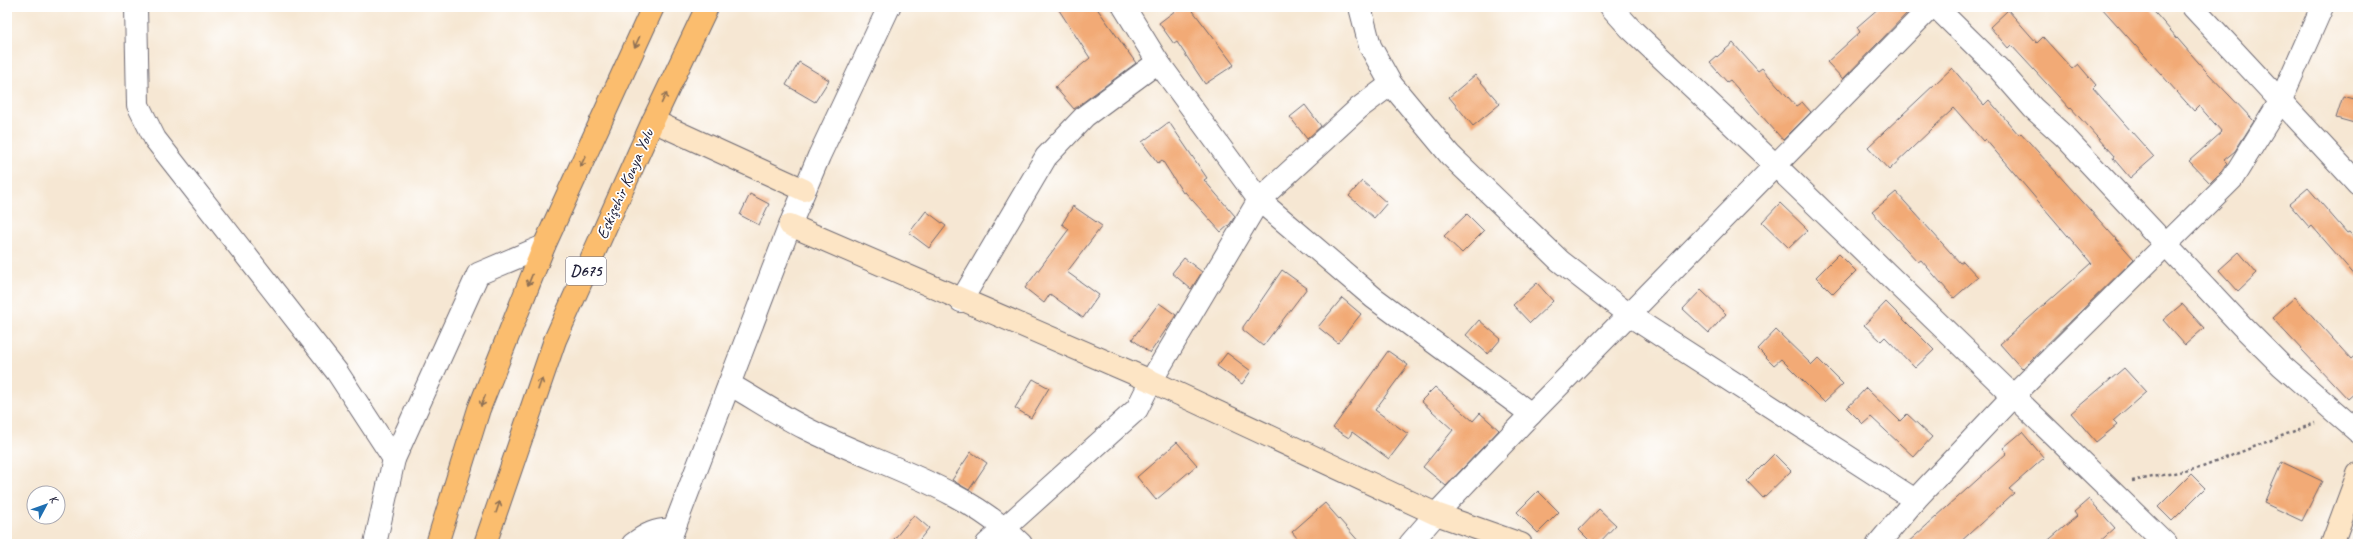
<svg xmlns="http://www.w3.org/2000/svg" width="2365" height="551" viewBox="0 0 2365 551" font-family="Caveat,sans-serif">
<rect width="100%" height="100%" fill="#fff"/>
<filter id="ink" filterUnits="userSpaceOnUse"><feTurbulence type="fractalNoise" baseFrequency=".025" numOctaves="2"/><feDisplacementMap in="SourceGraphic" scale="8" xChannelSelector="R" yChannelSelector="G"/><feConvolveMatrix kernelMatrix="1 2 1 2 8 2 1 2 1" color-interpolation-filters="sRGB"/></filter>
<filter id="wash" filterUnits="userSpaceOnUse"><feTurbulence type="fractalNoise" baseFrequency=".012" numOctaves="4" result="noise"/><feDisplacementMap in="SourceGraphic" scale="16" xChannelSelector="R" yChannelSelector="G"/><feGaussianBlur stdDeviation="0.9" result="paint"/><feColorMatrix in="noise" values="0 0 0 0 0 0 0 0 0 0 0 0 0 0 0 0 0 1.4 0 .05"/><feComposite in="paint" operator="in"/></filter>
<g filter="url(#wash)">
<rect width="100%" height="100%" fill="#f6e7d3"/>
<g id="blocks">
<g fill="#f2aa76">
<path d="M 1057,7 L 1096,7 L 1136,63 L 1074,109 L 1055,87 L 1090,58 Z"/>
<path d="M 1180,7 L 1190,7 L 1234,65 L 1205,84 L 1177,42 L 1174,44 L 1159,23 Z"/>
<path d="M 1880,7 L 1913,7 L 1843,79 L 1827,62 L 1860,32 L 1857,27 Z"/>
<path d="M 2101,7 L 2150,7 L 2205,70 L 2254,121 L 2235,151 L 2224,160 L 2227,163 L 2222,171 L 2210,183 L 2189,161 L 2222,132 L 2199,106 L 2194,111 Z"/>
<path d="M 2008,10 L 2037,43 L 2043,37 L 2072,69 L 2078,64 L 2096,85 L 2093,88 L 2154,157 L 2130,178 L 2113,158 L 2114,156 L 2071,108 L 2070,109 L 2011,45 L 2008,48 L 1990,27 Z"/>
<path d="M 1733,43 L 1758,71 L 1762,68 L 1796,106 L 1802,102 L 1811,112 L 1783,140 L 1730,80 L 1727,82 L 1710,63 Z"/>
<path d="M 799,62 L 829,80 L 815,102 L 786,85 Z"/>
<path d="M 1952,68 L 1984,105 L 1989,100 L 2019,135 L 2021,133 L 2134,259 L 2022,369 L 2000,344 L 2091,263 L 1985,139 L 1983,141 L 1954,108 L 1889,170 L 1868,147 Z"/>
<path d="M 1475,75 L 1500,104 L 1473,126 L 1449,97 Z"/>
<path d="M 2343,96 L 2358,100 L 2358,124 L 2336,118 Z"/>
<path d="M 1305,105 L 1321,126 L 1307,139 L 1290,117 Z"/>
<path d="M 1169,122 L 1207,178 L 1204,180 L 1235,216 L 1230,224 L 1221,232 L 1185,192 L 1183,193 L 1162,160 L 1158,163 L 1142,142 Z"/>
<path d="M 1362,181 L 1387,203 L 1374,218 L 1349,196 Z"/>
<path d="M 2308,188 L 2347,233 L 2349,232 L 2358,242 L 2358,279 L 2312,226 L 2310,228 L 2289,204 Z"/>
<path d="M 1896,192 L 1960,263 L 1963,261 L 1978,277 L 1954,298 L 1921,260 L 1918,262 L 1872,212 Z"/>
<path d="M 750,194 L 769,204 L 759,225 L 740,215 Z"/>
<path d="M 1780,203 L 1808,230 L 1789,248 L 1762,222 Z"/>
<path d="M 1073,206 L 1102,226 L 1067,272 L 1099,295 L 1083,318 L 1050,294 L 1044,303 L 1025,288 L 1069,229 L 1062,224 Z"/>
<path d="M 926,211 L 946,226 L 929,248 L 909,233 Z"/>
<path d="M 1467,214 L 1484,231 L 1462,253 L 1444,236 Z"/>
<path d="M 2239,252 L 2257,273 L 2238,291 L 2219,270 Z"/>
<path d="M 1839,254 L 1856,271 L 1833,294 L 1816,277 Z"/>
<path d="M 1184,258 L 1202,272 L 1191,289 L 1172,273 Z"/>
<path d="M 1282,270 L 1307,288 L 1263,346 L 1243,330 L 1243,327 Z"/>
<path d="M 1537,283 L 1553,301 L 1530,323 L 1513,305 Z"/>
<path d="M 1701,290 L 1726,314 L 1709,333 L 1683,309 Z"/>
<path d="M 2295,297 L 2351,359 L 2358,353 L 2358,390 L 2348,399 L 2272,318 Z"/>
<path d="M 1342,298 L 1361,314 L 1338,343 L 1318,327 Z"/>
<path d="M 1886,302 L 1934,350 L 1915,368 L 1885,337 L 1881,341 L 1864,325 Z"/>
<path d="M 1159,303 L 1176,315 L 1150,353 L 1132,339 Z"/>
<path d="M 2182,304 L 2204,328 L 2185,345 L 2163,320 Z"/>
<path d="M 1479,320 L 1501,339 L 1488,354 L 1466,335 Z"/>
<path d="M 1776,330 L 1812,365 L 1818,359 L 1843,384 L 1824,402 L 1781,359 L 1774,365 L 1758,349 Z"/>
<path d="M 1388,351 L 1408,365 L 1375,410 L 1408,434 L 1389,459 L 1352,432 L 1349,438 L 1333,428 Z"/>
<path d="M 1227,353 L 1251,371 L 1242,384 L 1217,366 Z"/>
<path d="M 2124,368 L 2146,392 L 2113,421 L 2117,425 L 2096,442 L 2071,413 Z"/>
<path d="M 1033,379 L 1049,388 L 1031,418 L 1015,408 Z"/>
<path d="M 1435,387 L 1473,421 L 1480,413 L 1499,430 L 1446,486 L 1423,467 L 1453,430 L 1421,401 Z"/>
<path d="M 1866,388 L 1900,421 L 1907,414 L 1932,437 L 1914,457 L 1871,417 L 1863,424 L 1847,408 Z"/>
<path d="M 2022,432 L 2044,458 L 2009,489 L 2014,493 L 1958,544 L 1906,544 L 2007,453 L 2003,448 Z"/>
<path d="M 1177,442 L 1197,465 L 1156,500 L 1137,477 Z"/>
<path d="M 971,452 L 987,463 L 969,490 L 952,480 Z"/>
<path d="M 1774,454 L 1791,471 L 1763,498 L 1747,481 Z"/>
<path d="M 2282,462 L 2322,481 L 2302,521 L 2264,503 Z"/>
<path d="M 2191,474 L 2205,488 L 2172,521 L 2158,507 Z"/>
<path d="M 1538,491 L 1559,512 L 1538,533 L 1517,512 Z"/>
<path d="M 2089,499 L 2115,528 L 2097,544 L 2044,544 L 2077,516 L 2074,512 Z"/>
<path d="M 1325,503 L 1361,544 L 1302,544 L 1292,532 Z"/>
<path d="M 1599,509 L 1616,525 L 1598,544 L 1593,544 L 1579,530 Z"/>
<path d="M 914,515 L 929,528 L 916,544 L 890,544 Z"/>
</g>
</g>
</g>
<g filter="url(#ink)">
<use href="#blocks" fill-opacity="0" stroke="#6c6770" stroke-width="1"/>
<g fill="none" stroke-linecap="round" stroke-linejoin="round">
<defs>
<g id="street">
<path d="M 136,7 L 138,105 L 155,139 L 337,372 L 394,459"/>
<path d="M 1124,7 L 1158,62 L 1259,200 L 1374,298 L 1531,414"/>
<path d="M 1360,7 L 1370,46 L 1391,84 L 1450,155 L 1560,261 L 1629,315 L 1915,500"/>
<path d="M 1611,7 L 1630,28 L 1775,165 L 2166,544"/>
<path d="M 1936,7 L 1998,68 L 2033,108 L 2064,136 L 2242,326 L 2282,366 L 2358,432"/>
<path d="M 2193,7 L 2358,184"/>
<path d="M 961,301 L 1046,157 L 1085,116 L 1158,62"/>
<path d="M 729,384 C 754,398 779,415 805,428 C 877,465 963,485 1021,544"/>
<path d="M 375,544 L 394,459 L 478,274 L 544,246"/>
<path d="M 633,544 C 645,535 657,528 673,530"/>
<path d="M 668,544 L 790,225 L 819,156 L 889,7"/>
<path d="M 987,544 L 1137,409 L 1151,381 L 1259,200 L 1359,108 L 1391,84"/>
<path d="M 1410,544 L 1436,514 L 1531,414 L 1931,7"/>
<path d="M 1878,544 L 1915,500 L 2013,396 L 2232,179 L 2280,102 L 2322,7"/>
</g>
<g id="secondary">
<path d="M 653,121 L 804,190"/>
<path d="M 790,225 L 1151,381 L 1436,514 L 1521,544"/>
<path d="M 2332,544 L 2358,474"/>
</g>
<g id="highway">
<path d="M 437,544 L 479,409 L 544,246 L 653,7"/>
<path d="M 485,544 L 555,340 L 653,121 L 707,7"/>
</g>
</defs>
<use href="#street" stroke="#6c6770" stroke-width="24"/>
<use href="#secondary" stroke="#6c6770" stroke-width="24"/>
<use href="#highway" stroke="#6c6770" stroke-width="24"/>
<path stroke="#6c6770" stroke-width="2.5" stroke-dasharray="3 3" stroke-linecap="butt" d="M 2132,481 L 2200,468 L 2315,423"/>
<use href="#street" stroke="#fff" stroke-width="22"/>
<use href="#secondary" stroke="#fde5c5" stroke-width="22"/>
<use href="#highway" stroke="#fbbd6e" stroke-width="22"/>
</g>
<defs><path id="oneway-shaft" d="M-6 0H5M1.5-3L5.5 0L1.5 3" fill="none" stroke-width="1.6" stroke-linecap="round" stroke-linejoin="round"/></defs>
<g stroke="#8e7054">
<use href="#oneway-shaft" transform="translate(637 42) rotate(115)"/>
<use href="#oneway-shaft" transform="translate(664 98) rotate(-65)"/>
<use href="#oneway-shaft" transform="translate(583 161) rotate(115)"/>
<use href="#oneway-shaft" transform="translate(530 280) rotate(112)"/>
<use href="#oneway-shaft" transform="translate(540 384) rotate(-71)"/>
<use href="#oneway-shaft" transform="translate(483 401) rotate(112)"/>
<use href="#oneway-shaft" transform="translate(498 507) rotate(-71)"/>
</g>
</g>
<g text-anchor="middle" dominant-baseline="central" stroke-width="3.5" stroke-linejoin="round" paint-order="stroke">
<rect fill="#fff" stroke="#646476" stroke-width="1" x="566" y="257" width="40" height="28" rx="3"/>
<g font-size="16" font-weight="bold" fill="#22223b">
<text x="586" y="271">D675</text>
</g>
<g font-size="17" fill="#22223b" stroke="#fff">
<text transform="translate(625 184) rotate(-66)">Eskişehir Konya Yolu</text>
</g>
</g>
<rect width="2365" height="551" fill="none" stroke="#fff" stroke-width="24"/>
<g transform="translate(46 505) rotate(49)"><circle r="19" fill="#ffffff" stroke="#a7a7b1"/>
<path d="M0-3L7 15L0 10L-7 15Z" fill="#1f6fb2"/>
<text y="-6" font-size="11" font-weight="bold" text-anchor="middle" fill="#22223b">K</text>
</g>
</svg>
